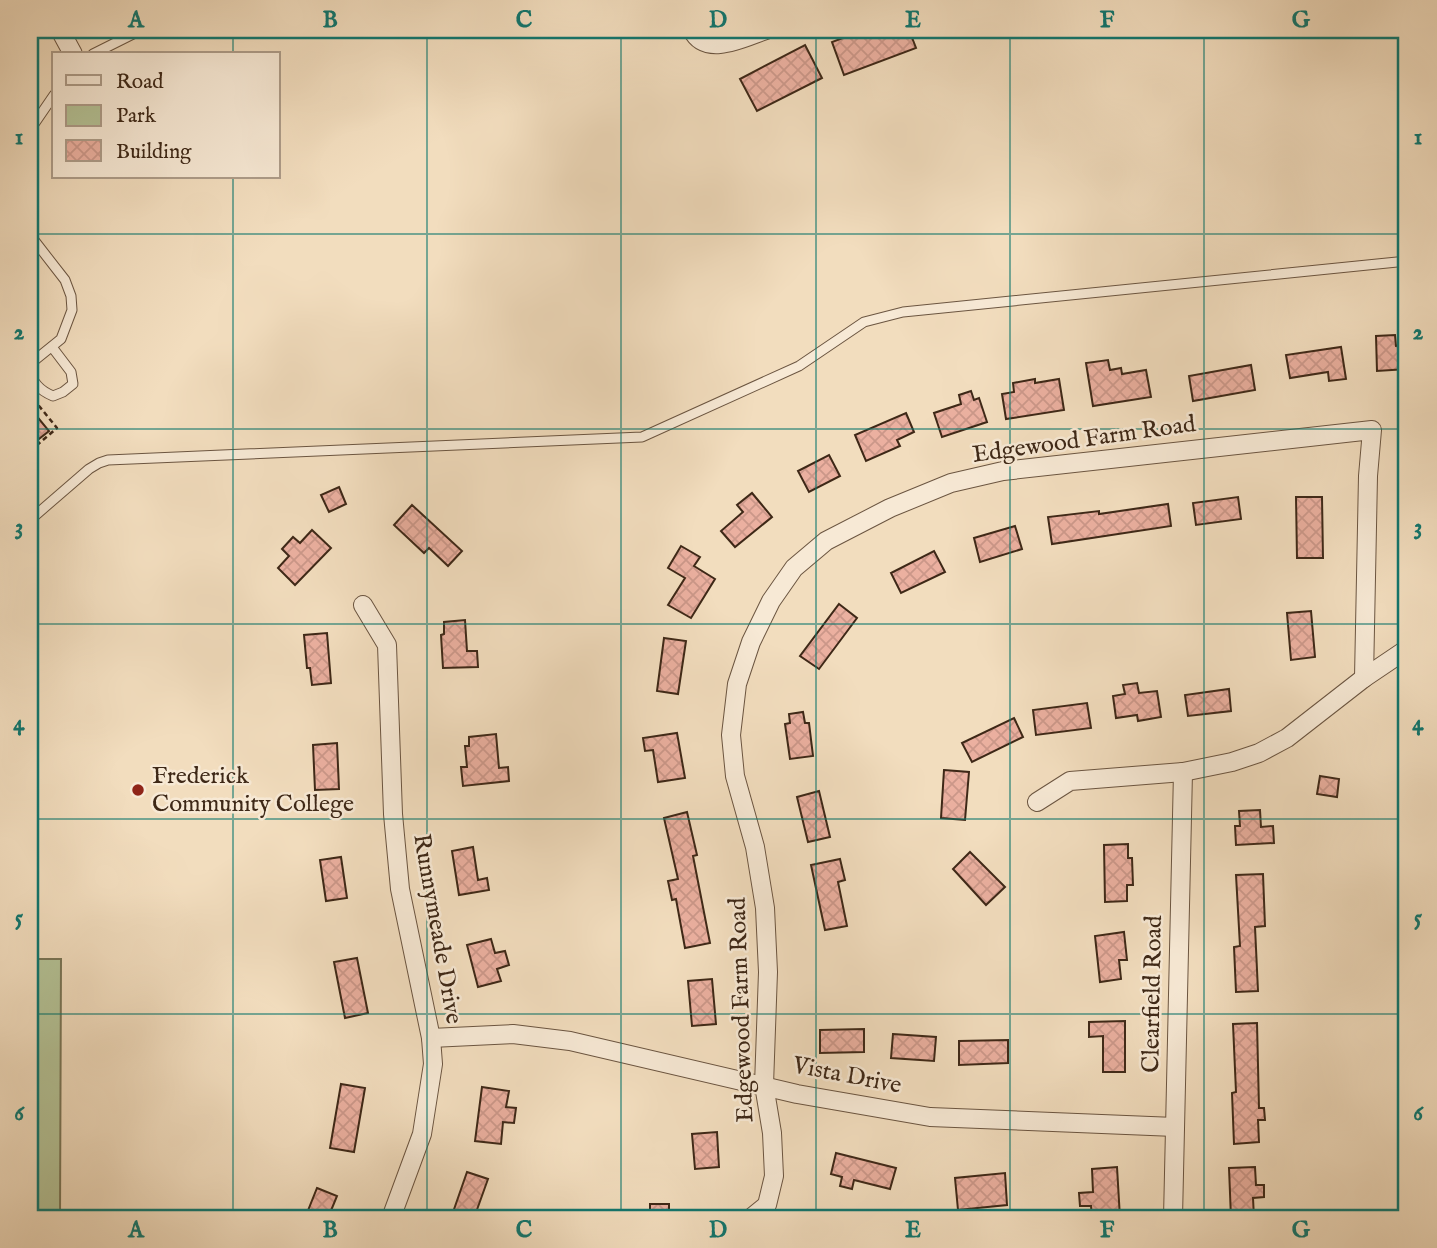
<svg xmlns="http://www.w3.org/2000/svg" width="1437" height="1248" viewBox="0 0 1437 1248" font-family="'IM FELL English',serif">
<defs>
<pattern id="building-cross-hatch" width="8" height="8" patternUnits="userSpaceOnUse" patternTransform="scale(1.75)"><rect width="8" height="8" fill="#ebb0a0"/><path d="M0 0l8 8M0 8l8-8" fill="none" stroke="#cb9789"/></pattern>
</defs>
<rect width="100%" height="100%" fill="#f2ddbe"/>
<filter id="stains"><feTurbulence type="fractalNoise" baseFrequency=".00286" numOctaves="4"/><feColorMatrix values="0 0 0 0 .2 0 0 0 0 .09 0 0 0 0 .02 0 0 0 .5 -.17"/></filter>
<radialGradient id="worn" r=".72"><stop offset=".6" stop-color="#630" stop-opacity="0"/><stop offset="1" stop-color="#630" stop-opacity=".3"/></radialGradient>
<path fill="#b4c296" stroke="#797556" stroke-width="2" d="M 30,959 L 61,959 L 60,1218 L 30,1218 Z"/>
<g fill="url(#building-cross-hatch)" stroke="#3e2817" stroke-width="2">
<path d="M 864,30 L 909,30 L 916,48 L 844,75 L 832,42 Z"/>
<path d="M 805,45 L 822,78 L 757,111 L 740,79 Z"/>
<path d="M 1395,335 L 1396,346 L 1407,345 L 1407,369 L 1377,371 L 1376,336 Z"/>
<path d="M 1341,347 L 1346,379 L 1329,381 L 1328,372 L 1290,378 L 1286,355 Z"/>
<path d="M 1108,360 L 1110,370 L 1121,368 L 1122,374 L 1146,370 L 1151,397 L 1093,406 L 1086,363 Z"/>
<path d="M 1251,365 L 1255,390 L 1193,401 L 1189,376 Z"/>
<path d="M 1035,379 L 1035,383 L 1059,379 L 1064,410 L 1006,419 L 1002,394 L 1014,392 L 1013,383 Z"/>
<path d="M 971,391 L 974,400 L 979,398 L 987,422 L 942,437 L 934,413 L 961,404 L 959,395 Z"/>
<path d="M 30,408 L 49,431 L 30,446 Z"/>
<path d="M 906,413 L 914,432 L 897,440 L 900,446 L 866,461 L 855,435 Z"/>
<path d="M 829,455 L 840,476 L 809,492 L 798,471 Z"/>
<path d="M 339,487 L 346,504 L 329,512 L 321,495 Z"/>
<path d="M 752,493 L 772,517 L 735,547 L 721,531 L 743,512 L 737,505 Z"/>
<path d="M 1238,497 L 1241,519 L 1196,525 L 1193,503 Z"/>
<path d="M 1296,497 L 1322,497 L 1323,558 L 1297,558 Z"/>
<path d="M 1168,504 L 1171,526 L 1052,544 L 1048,517 L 1099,511 L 1099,514 Z"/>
<path d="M 412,505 L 462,551 L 448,566 L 429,548 L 424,553 L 394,525 Z"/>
<path d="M 1015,526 L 1022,549 L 980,562 L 974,538 Z"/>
<path d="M 312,530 L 331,548 L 295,585 L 278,568 L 289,556 L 282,549 L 293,537 L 300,543 Z"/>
<path d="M 681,546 L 700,557 L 694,566 L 715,579 L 691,618 L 668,605 L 685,578 L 668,568 Z"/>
<path d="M 934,551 L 945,572 L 901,593 L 891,573 Z"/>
<path d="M 839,604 L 857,618 L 819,669 L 800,656 Z"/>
<path d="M 1311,611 L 1315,657 L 1291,660 L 1287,613 Z"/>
<path d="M 465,620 L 467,651 L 477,651 L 478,667 L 443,668 L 441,635 L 444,634 L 444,622 Z"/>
<path d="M 327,633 L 331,683 L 312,685 L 310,668 L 307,668 L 304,635 Z"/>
<path d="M 664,638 L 686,641 L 678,694 L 657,691 Z"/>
<path d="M 1137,683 L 1139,693 L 1157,691 L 1161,717 L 1138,721 L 1137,715 L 1116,718 L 1113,696 L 1125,694 L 1123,685 Z"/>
<path d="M 1229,689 L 1231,711 L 1188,716 L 1185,695 Z"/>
<path d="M 1087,703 L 1091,728 L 1036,735 L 1033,710 Z"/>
<path d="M 803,712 L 805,723 L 809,723 L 813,756 L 790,759 L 785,724 L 790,723 L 789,714 Z"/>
<path d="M 1014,718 L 1023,737 L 972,762 L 962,743 Z"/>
<path d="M 677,733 L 685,778 L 658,782 L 653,750 L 645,751 L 643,738 Z"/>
<path d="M 496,734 L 499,768 L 508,767 L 509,781 L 463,786 L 461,767 L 467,767 L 465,746 L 469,746 L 469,737 Z"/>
<path d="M 337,743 L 339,789 L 315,790 L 313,745 Z"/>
<path d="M 944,770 L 969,772 L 965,820 L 941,818 Z"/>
<path d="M 1320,776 L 1339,779 L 1337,797 L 1317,794 Z"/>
<path d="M 819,791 L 830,837 L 808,842 L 797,797 Z"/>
<path d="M 1260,810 L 1261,827 L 1273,826 L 1274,843 L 1236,845 L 1235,826 L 1240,826 L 1239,811 Z"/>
<path d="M 687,812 L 697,855 L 693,856 L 710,943 L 685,948 L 676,899 L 672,900 L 668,881 L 678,879 L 664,818 Z"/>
<path d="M 1128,844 L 1128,858 L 1132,858 L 1133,885 L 1127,885 L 1127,901 L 1105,902 L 1104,845 Z"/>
<path d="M 473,847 L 478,880 L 487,878 L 489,890 L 459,895 L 452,851 Z"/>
<path d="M 970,852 L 1005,887 L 986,905 L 953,869 Z"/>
<path d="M 341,857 L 347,898 L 326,901 L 320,860 Z"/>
<path d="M 840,859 L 845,880 L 838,882 L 847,926 L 825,930 L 811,865 Z"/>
<path d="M 1263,874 L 1265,926 L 1255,927 L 1258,991 L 1236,992 L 1234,947 L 1240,946 L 1236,875 Z"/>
<path d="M 1124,932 L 1127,960 L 1119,960 L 1121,979 L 1100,982 L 1095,936 Z"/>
<path d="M 491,939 L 495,953 L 505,951 L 509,965 L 497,969 L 501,981 L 478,987 L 467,945 Z"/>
<path d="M 357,958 L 368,1013 L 345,1018 L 334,962 Z"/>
<path d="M 712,979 L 716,1024 L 692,1026 L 688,981 Z"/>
<path d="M 1125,1021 L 1125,1072 L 1103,1072 L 1103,1036 L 1089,1037 L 1089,1022 Z"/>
<path d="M 1257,1023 L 1259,1108 L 1264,1108 L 1265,1120 L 1258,1120 L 1259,1142 L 1234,1144 L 1232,1093 L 1236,1092 L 1233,1024 Z"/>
<path d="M 864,1029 L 864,1052 L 820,1053 L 820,1030 Z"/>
<path d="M 893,1034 L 936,1037 L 934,1061 L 891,1058 Z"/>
<path d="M 1008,1040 L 1008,1063 L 959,1065 L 959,1041 Z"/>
<path d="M 341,1084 L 365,1088 L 354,1152 L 330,1148 Z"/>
<path d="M 482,1087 L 509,1091 L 506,1107 L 516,1108 L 514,1123 L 503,1122 L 501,1144 L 475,1141 Z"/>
<path d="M 717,1132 L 719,1167 L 695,1169 L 692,1134 Z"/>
<path d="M 836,1153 L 896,1168 L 890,1189 L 854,1180 L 852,1189 L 840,1186 L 842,1177 L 831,1174 Z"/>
<path d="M 1117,1167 L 1120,1218 L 1092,1218 L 1091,1206 L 1080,1206 L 1079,1193 L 1093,1192 L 1092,1169 Z"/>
<path d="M 1255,1167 L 1256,1185 L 1264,1185 L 1264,1197 L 1253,1198 L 1254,1218 L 1231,1218 L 1229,1168 Z"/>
<path d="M 467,1172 L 488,1179 L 474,1218 L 451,1218 Z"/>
<path d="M 1005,1173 L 1007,1205 L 958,1210 L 955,1178 Z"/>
<path d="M 317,1188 L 337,1196 L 328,1218 L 305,1218 Z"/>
<rect x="650" y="1204" width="19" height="14"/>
</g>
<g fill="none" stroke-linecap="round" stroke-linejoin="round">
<defs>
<g id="service">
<path d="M 93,54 L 141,30"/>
<path d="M 30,130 L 54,95"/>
<path d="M 30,235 L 65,280 L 71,296 L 72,310 L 61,339 L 30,364"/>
<path d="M 30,370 C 32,383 41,391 53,396 L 63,392 L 73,384 L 71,372 L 52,347"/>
<path d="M 30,520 L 89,469 L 99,463 L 108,460 L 642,437 L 799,366 L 864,322 L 903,312 L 1407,261"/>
</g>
<g id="minor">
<path d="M 60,30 L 73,54"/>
<path d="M 692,30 C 706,58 745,37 766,30"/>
<path d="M 363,605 L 387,645 L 393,814 L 400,889 L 431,1038 L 433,1064 L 422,1134 L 391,1218"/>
<path d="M 1037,802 L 1070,781 L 1183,772 L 1232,762 L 1259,753 L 1287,738 L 1364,678 L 1407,649"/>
<path d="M 431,1038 L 513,1034 L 570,1041 L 797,1094 L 930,1117 L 1175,1127"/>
<path d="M 751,1218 L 767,1205 L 774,1176 L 772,1133 L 764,1085 L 768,972 L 765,908 L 755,847 L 735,776 L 731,735 L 737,684 L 751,642 L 771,601 L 794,568 L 826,541 L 890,508 L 951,483 L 1003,471 L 1372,430 L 1368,476 L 1364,678"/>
<path d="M 1173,1218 L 1183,772"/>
</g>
</defs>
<use href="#service" stroke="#6b5541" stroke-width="11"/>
<use href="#minor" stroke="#6b5541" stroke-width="20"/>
<path stroke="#3e2817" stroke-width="2.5" stroke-dasharray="5 3.5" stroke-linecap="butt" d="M 30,451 L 57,428 L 35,401"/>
<use href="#service" stroke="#f7e9d5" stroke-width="9"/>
<use href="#minor" stroke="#f7e9d5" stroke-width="18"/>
</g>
<path fill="none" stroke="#0f766e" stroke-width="2" stroke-opacity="0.55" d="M 233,30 L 233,54M 427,30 L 427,1218M 621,30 L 621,1218M 816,30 L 816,1218M 1010,30 L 1010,1218M 1204,30 L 1204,1218M 233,177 L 233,1218M 30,234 L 1407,234M 30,429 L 1407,429M 30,624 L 1407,624M 30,819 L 1407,819M 30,1014 L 1407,1014"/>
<circle fill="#8f2418" stroke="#f7e9d5" stroke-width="2.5" cx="138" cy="790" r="7"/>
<g text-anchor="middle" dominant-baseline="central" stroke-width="5" stroke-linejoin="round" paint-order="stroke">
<g font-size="24" fill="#3e2817" stroke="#f7e9d5">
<text transform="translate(1084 440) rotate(-8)">Edgewood Farm Road</text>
<text transform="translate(437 929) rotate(80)">Runnymeade Drive</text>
<text transform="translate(1153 994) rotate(-89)">Clearfield Road</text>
<text transform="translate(742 1010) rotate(-92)">Edgewood Farm Road</text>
<text transform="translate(847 1076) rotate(11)">Vista Drive</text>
</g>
<g font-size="24" fill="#3e2817" stroke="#f7e9d5" text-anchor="start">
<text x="152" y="776">Frederick<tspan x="152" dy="28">Community College</tspan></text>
</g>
</g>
<rect width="1437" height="1248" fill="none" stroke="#f2ddbe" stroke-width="77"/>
<rect x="52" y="52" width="228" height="126" fill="#f7e9d5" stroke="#ad9c89" stroke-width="2"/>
<rect x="66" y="75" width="35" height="10" fill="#f7e9d5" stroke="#ad9c89" stroke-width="2"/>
<text x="116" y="88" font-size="21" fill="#3e2817">Road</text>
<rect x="66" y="105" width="35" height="21" fill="#b4c296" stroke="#ad9c89" stroke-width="2"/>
<text x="116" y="122" font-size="21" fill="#3e2817">Park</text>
<rect x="66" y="140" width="35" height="21" fill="url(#building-cross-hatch)" stroke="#ad9c89" stroke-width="2"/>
<text x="116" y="158" font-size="21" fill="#3e2817">Building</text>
<rect x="38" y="38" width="1360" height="1172" fill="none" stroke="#0f766e" stroke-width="2.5"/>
<g font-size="23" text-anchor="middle" font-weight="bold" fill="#0f766e">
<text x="136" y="27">A</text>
<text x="330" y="27">B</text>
<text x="524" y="27">C</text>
<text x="718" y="27">D</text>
<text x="913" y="27">E</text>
<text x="1107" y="27">F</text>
<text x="1301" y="27">G</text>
<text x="19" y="144">1</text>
<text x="1418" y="144">1</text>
<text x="19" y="339">2</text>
<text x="1418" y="339">2</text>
<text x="19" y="534">3</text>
<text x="1418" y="534">3</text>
<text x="19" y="730">4</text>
<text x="1418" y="730">4</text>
<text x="19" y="925">5</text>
<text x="1418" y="925">5</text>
<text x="19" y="1120">6</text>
<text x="1418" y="1120">6</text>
<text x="136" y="1237">A</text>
<text x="330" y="1237">B</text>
<text x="524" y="1237">C</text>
<text x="718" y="1237">D</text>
<text x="913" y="1237">E</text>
<text x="1107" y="1237">F</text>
<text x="1301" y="1237">G</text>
</g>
<rect width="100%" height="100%" filter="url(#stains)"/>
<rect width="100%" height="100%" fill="url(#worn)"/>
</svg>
